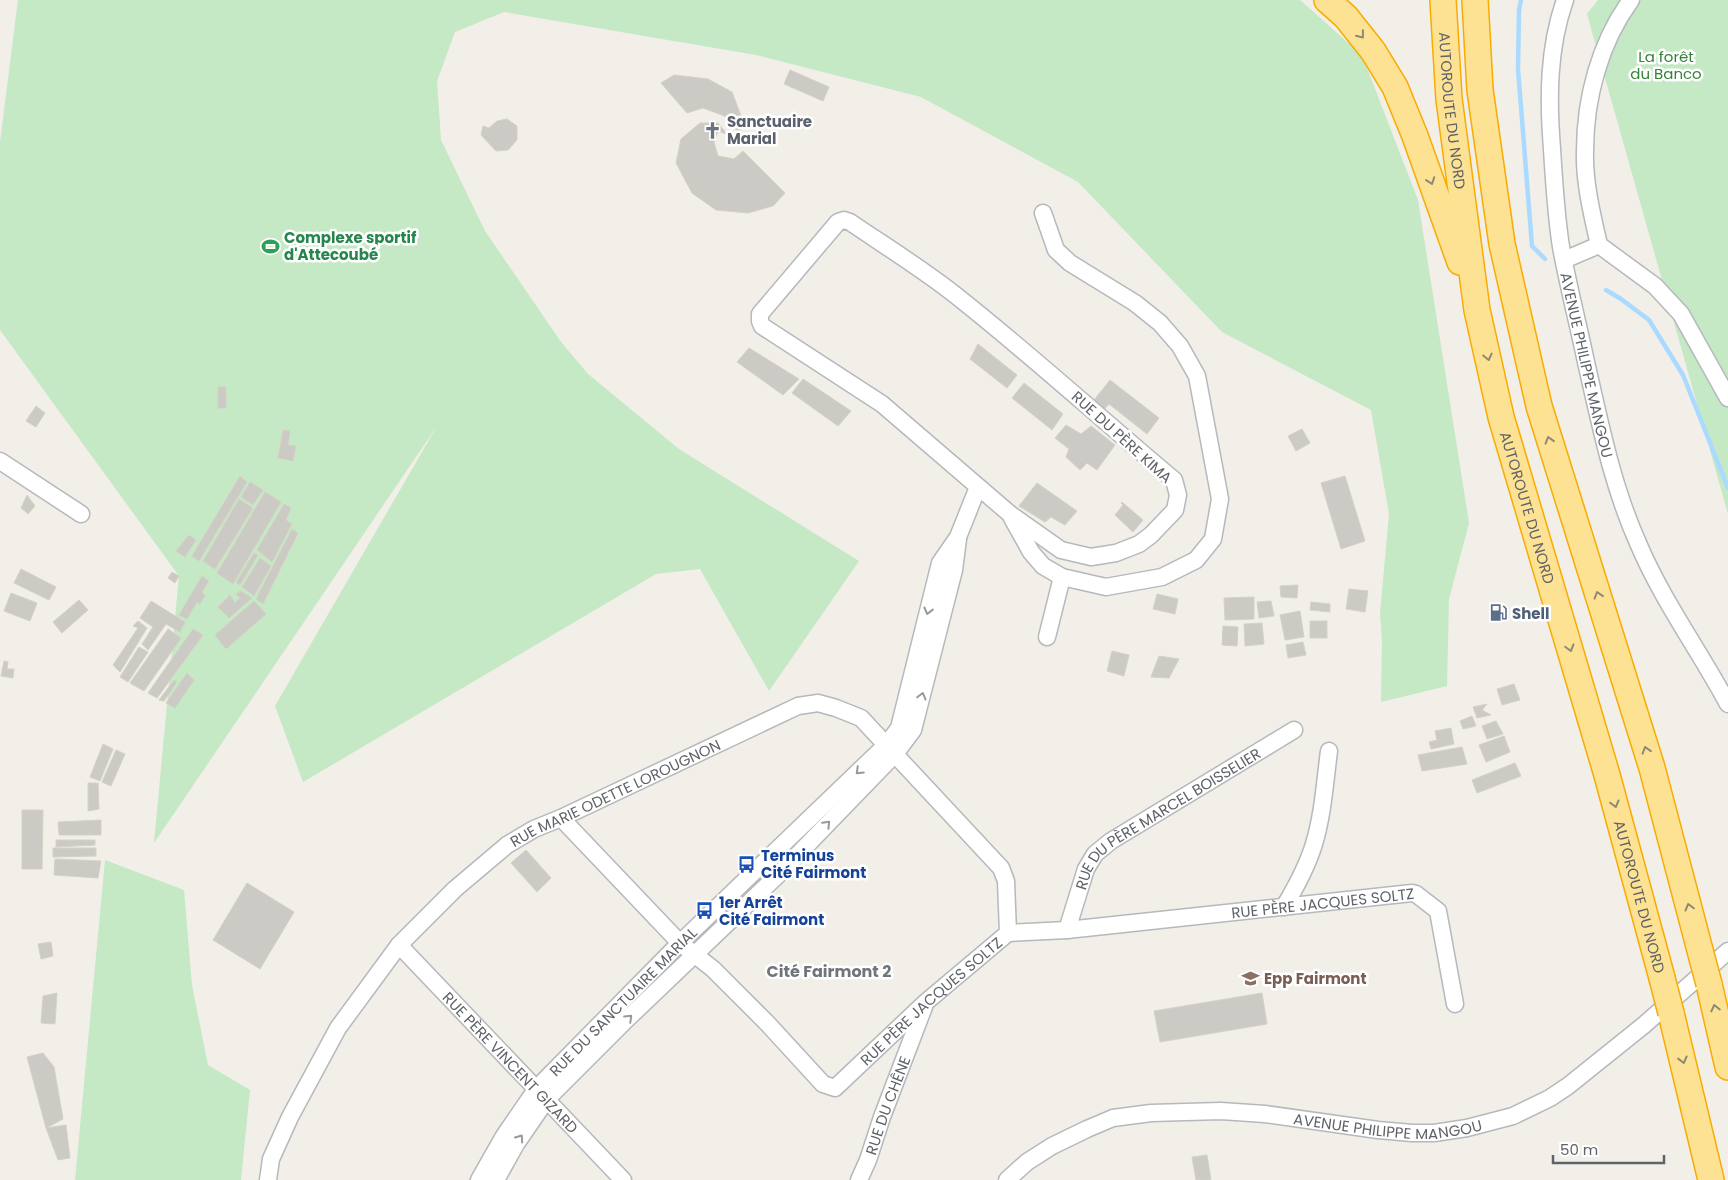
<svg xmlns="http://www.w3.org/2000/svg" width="1728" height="1180" viewBox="0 0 1728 1180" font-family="Poppins,sans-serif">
<rect width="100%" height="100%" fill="#f1efe8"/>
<g fill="#c5e8c5">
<path d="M 18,0 L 1300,0 L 1362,55 L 1418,200 L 1469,523 L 1449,599 L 1447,686 L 1381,702 L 1382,640 L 1380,613 L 1389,514 L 1371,410 L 1222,332 L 1078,182 L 921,97 L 756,55 L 504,12 L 455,32 L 437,81 L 441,140 L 485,231 L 561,342 L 588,374 L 679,449 L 859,561 L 769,691 L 700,569 L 656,574 L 303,782 L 275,706 L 437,426 L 154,843 L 179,576 L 0,330 L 0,142 Z"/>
<path d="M 1598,0 L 1728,0 L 1728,514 L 1587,14 Z"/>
<path d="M 105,860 L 184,890 L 192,985 L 208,1065 L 250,1090 L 241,1180 L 75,1180 Z"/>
</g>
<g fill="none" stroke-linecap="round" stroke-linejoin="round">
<g stroke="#aadaff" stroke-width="4.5">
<path d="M 1521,0 L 1519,10 L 1518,69 L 1532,246 L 1545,259"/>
<path d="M 1606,290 L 1621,299 L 1649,320 L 1683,375 L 1728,488"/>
</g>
</g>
<g fill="#cccac5" stroke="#d6d1c6">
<path d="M 790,70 L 829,87 L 823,101 L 784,84 Z"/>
<path d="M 674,75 L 708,79 L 732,92 L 743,121 L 739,136 L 731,120 L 722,115 L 703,108 L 687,113 L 661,83 Z"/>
<path d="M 507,119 L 517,126 L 517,140 L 508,150 L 496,151 L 481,135 L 483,126 L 489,128 L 497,121 Z"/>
<path d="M 700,123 L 718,123 L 728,135 L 718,131 L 714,142 L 718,156 L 734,159 L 743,151 L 785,193 L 773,206 L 748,213 L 716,210 L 692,193 L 676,163 L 681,139 Z"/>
<path d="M 978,344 L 1017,375 L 1007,388 L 970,359 Z"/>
<path d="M 749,348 L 799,379 L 783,395 L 737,362 Z"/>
<path d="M 803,379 L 851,411 L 838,426 L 792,393 Z"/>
<path d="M 1110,380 L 1159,418 L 1147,434 L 1109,404 L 1102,412 L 1091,404 Z"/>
<path d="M 1024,383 L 1063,414 L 1052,430 L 1012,398 Z"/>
<rect x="218" y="387" width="8" height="21"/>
<path d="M 36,406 L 45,413 L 36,427 L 26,421 Z"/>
<path d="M 1066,425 L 1081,434 L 1091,426 L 1115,445 L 1097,470 L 1087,463 L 1080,470 L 1066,457 L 1069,449 L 1055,438 Z"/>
<path d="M 1302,429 L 1310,443 L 1296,451 L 1288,436 Z"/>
<path d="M 283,430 L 290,431 L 288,445 L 296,446 L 293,461 L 278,458 Z"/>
<path d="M 240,476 L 247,482 L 199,561 L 192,556 Z"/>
<path d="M 1345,476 L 1365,541 L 1341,549 L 1321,483 Z"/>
<path d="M 250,482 L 263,490 L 253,505 L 241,497 Z"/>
<path d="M 1037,483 L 1077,511 L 1065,525 L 1051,517 L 1045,522 L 1019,506 Z"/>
<path d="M 265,492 L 281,502 L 233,584 L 217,573 Z"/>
<path d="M 27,495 L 35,506 L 28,514 L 21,508 Z"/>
<path d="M 239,499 L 253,508 L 215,569 L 203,561 Z"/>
<path d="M 1122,502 L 1143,520 L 1133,532 L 1115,515 L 1123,505 L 1121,503 Z"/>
<path d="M 284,504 L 291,508 L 286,520 L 292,524 L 272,562 L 257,550 Z"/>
<path d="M 292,529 L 298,533 L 263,604 L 256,599 Z"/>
<path d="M 189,535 L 196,540 L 185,557 L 176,551 Z"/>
<path d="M 254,553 L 258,555 L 240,585 L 236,583 Z"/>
<path d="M 260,558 L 271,566 L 254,596 L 242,587 Z"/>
<path d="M 21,569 L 56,587 L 49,600 L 14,583 Z"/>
<path d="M 172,572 L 179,576 L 175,583 L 168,578 Z"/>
<path d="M 202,576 L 209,581 L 202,592 L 205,595 L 200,604 L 197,602 L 187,619 L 179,615 Z"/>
<path d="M 1298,585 L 1297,598 L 1281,597 L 1280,586 Z"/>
<path d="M 1349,589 L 1368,591 L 1365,612 L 1346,609 Z"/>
<path d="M 241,591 L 252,598 L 229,618 L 218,607 L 230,595 L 235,603 L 240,598 L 236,594 Z"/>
<path d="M 11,593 L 37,603 L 30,621 L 4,611 Z"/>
<path d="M 1157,594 L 1178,599 L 1175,614 L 1153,609 Z"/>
<path d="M 1254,597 L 1254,619 L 1225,620 L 1224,598 Z"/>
<path d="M 79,600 L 88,610 L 62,633 L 53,622 Z"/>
<path d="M 151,601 L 185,622 L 180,632 L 166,624 L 148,650 L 142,644 L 153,627 L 140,618 Z"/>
<path d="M 254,601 L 266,614 L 226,649 L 215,635 Z"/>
<path d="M 1271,601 L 1274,616 L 1259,618 L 1257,602 Z"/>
<path d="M 1311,602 L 1330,604 L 1330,612 L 1310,610 Z"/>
<path d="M 1300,611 L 1304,637 L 1285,640 L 1280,615 Z"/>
<path d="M 138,621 L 147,628 L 120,672 L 113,665 L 138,628 L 133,626 Z"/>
<rect x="1310" y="621" width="17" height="17"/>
<path d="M 1262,623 L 1264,644 L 1245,646 L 1244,624 Z"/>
<path d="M 1223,626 L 1238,627 L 1237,646 L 1222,645 Z"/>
<path d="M 168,629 L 181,638 L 144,691 L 130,683 Z"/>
<path d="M 193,629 L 203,635 L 157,698 L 148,693 Z"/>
<path d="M 1303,642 L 1306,655 L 1288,658 L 1286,645 Z"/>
<path d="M 139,647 L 148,652 L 128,682 L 120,677 Z"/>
<path d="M 1112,651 L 1129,655 L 1124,676 L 1107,671 Z"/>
<path d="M 1159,656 L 1179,659 L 1169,678 L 1151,677 Z"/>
<path d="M 4,661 L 8,662 L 7,669 L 14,669 L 13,678 L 1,676 Z"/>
<path d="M 187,673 L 194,680 L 175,708 L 166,703 Z"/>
<path d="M 174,680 L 177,682 L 164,701 L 159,700 Z"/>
<path d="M 1514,684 L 1520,700 L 1502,705 L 1497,689 Z"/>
<path d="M 1487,704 L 1482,710 L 1491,715 L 1477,718 L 1473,707 Z"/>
<path d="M 1472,716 L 1476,726 L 1463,729 L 1460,721 Z"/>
<path d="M 1496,721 L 1503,734 L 1487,739 L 1482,726 Z"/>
<path d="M 1451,728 L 1454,744 L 1431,749 L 1429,742 L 1437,740 L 1435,731 Z"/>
<path d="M 1504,736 L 1510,752 L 1486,762 L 1479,745 Z"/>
<path d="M 103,744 L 113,749 L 100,781 L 90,777 Z"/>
<path d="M 1462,747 L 1467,764 L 1422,771 L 1418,755 Z"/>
<path d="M 116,750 L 125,754 L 111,786 L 102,782 Z"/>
<path d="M 1515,763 L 1521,776 L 1477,793 L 1472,780 Z"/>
<path d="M 88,783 L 98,783 L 99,809 L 88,811 Z"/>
<path d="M 22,810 L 43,810 L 42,869 L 22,869 Z"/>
<path d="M 101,820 L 101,835 L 59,835 L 58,822 Z"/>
<path d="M 56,840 L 95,840 L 95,845 L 56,847 Z"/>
<path d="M 53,848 L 96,848 L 96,856 L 53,857 Z"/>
<path d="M 526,850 L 551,878 L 537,892 L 511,863 Z"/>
<path d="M 55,859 L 101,861 L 98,878 L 54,875 Z"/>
<path d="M 247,883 L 294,912 L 260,969 L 213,940 Z"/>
<path d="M 51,942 L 53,956 L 41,959 L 38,944 Z"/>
<path d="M 57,993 L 55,1024 L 41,1023 L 43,996 Z"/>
<path d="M 1262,993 L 1267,1024 L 1160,1042 L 1154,1011 Z"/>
<path d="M 43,1053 L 54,1067 L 63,1119 L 46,1128 L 27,1057 Z"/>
<path d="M 66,1125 L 70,1158 L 58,1160 L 46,1128 Z"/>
<path d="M 1207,1155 L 1211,1180 L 1196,1180 L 1192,1157 Z"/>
</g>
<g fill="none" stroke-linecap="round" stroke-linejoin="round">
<defs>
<g id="minor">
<path id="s1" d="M 1565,0 C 1548,48 1548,99 1552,149 C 1554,182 1556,215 1561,247 C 1568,285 1578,324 1586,362 C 1600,423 1612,485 1638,543 C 1662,600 1699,650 1728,704"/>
<path d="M 1631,0 C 1600,42 1585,98 1585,151 C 1584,182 1592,214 1599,245 L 1655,286 L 1681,314 L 1728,398"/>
<path d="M 844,220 L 850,222 C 885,246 921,268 954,294 C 1029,353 1100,418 1174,480 L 1178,495 L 1175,510 L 1151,535 L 1139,544 L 1116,553 L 1091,557 L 1061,550 L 1010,514 L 882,404 L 762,326 L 760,321 L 760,314 L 838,222 Z"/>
<path d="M 1564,260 L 1599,245"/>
<path d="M 0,461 L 81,514"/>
<path d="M 1012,518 L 1031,552 L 1043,566 L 1062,577 L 1106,587 L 1162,577 L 1196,560 L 1213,539 L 1220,499 L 1197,376 L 1180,346 L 1160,323 L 1135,303 L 1070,263 L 1056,250 L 1043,213"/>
<path d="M 1047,637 L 1062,577"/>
<path id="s2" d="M 561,818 L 680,943 L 713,969 L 767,1023 L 823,1084 L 835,1088 L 926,1002 L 1008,933 L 1067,930 L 1412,893 L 1416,894 L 1438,911 L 1455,1004"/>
<path d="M 1284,907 C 1296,887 1307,867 1314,844 C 1323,814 1325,782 1329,751"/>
<path id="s3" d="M 1067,930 L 1086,869 L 1095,854 L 1111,841 L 1294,730"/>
<path id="s4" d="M 399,945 L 623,1180"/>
<path id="s5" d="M 268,1180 L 271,1159 L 290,1117 L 338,1028 L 399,945 L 455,889 L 507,845 L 534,829 L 561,818 L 798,706 L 818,703 L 836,708 L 861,718 L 1001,868 L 1006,881 L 1008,933"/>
<path id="s6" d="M 479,1180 L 504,1136 L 537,1088 L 680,943 L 886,745 L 899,728 L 940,563 L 958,537 L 978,487"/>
<path d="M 496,1180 L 516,1144 L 547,1099 L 624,1022 L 781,872 L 895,754 L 913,730 L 954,570 L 958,539"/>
<path id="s7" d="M 859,1180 L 868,1160 L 882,1117 L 924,1007"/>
<path id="s8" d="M 1007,1180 L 1027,1162 L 1052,1146 L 1087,1129 L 1113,1118 L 1151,1113 L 1221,1111 L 1265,1114 L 1378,1130 L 1412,1133 L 1434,1133 L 1467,1128 L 1513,1116 L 1550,1098 L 1568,1086 L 1644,1025 L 1728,951"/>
</g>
<g id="highway">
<path d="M 1327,0 L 1346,17 L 1373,51 L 1395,87 L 1415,136 L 1460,262"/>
<path id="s9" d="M 1443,0 L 1449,99 L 1477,310 L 1501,417 L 1607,775 L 1662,978"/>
<path d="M 1475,0 L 1480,90 L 1502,244 L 1539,406 L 1652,768 L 1701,954"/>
<path d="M 1709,984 L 1728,1067"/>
<path d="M 1671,1013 L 1711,1180"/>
</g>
</defs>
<use href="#minor" stroke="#b5b8bc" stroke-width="19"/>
<use href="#highway" stroke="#f9ab00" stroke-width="28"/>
<use href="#minor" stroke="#fff" stroke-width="16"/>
<use href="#highway" stroke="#fde293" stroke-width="25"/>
<defs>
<g id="highway-bridge">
<path d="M 1701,954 L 1709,984"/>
<path d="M 1662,978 L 1671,1013"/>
</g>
</defs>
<use href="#highway-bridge" stroke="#f9ab00" stroke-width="28" stroke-linecap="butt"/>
<use href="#highway-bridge" stroke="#fde293" stroke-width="25"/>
</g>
<defs><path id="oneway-chevron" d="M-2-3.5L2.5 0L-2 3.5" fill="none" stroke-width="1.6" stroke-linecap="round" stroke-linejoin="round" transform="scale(1.25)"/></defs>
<g stroke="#8e8975">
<use href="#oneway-chevron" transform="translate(1361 35) rotate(52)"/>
<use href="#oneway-chevron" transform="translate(1431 181) rotate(70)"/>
<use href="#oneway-chevron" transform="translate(1488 357) rotate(77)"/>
<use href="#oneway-chevron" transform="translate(1549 440) rotate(-107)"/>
<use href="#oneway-chevron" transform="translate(1598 595) rotate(-107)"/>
<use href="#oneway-chevron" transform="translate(1570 648) rotate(74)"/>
<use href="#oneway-chevron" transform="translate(1646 750) rotate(-107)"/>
<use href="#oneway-chevron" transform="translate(1615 804) rotate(75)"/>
<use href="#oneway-chevron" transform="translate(1689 907) rotate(-105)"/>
<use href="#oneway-chevron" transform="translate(1715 1008) rotate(-103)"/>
<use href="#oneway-chevron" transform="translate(1683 1060) rotate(76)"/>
</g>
<g stroke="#979a9d">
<use href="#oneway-chevron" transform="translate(928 611) rotate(104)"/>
<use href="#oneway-chevron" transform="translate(922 696) rotate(-75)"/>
<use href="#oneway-chevron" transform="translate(859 771) rotate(136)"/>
<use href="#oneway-chevron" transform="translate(827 824) rotate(-46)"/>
<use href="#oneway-chevron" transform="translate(629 1018) rotate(-44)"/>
<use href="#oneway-chevron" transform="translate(520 1138) rotate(-55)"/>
</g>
<defs>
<symbol id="church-bare" viewBox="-9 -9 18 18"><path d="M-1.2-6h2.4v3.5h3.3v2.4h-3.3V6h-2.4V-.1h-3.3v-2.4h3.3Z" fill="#6b7280" stroke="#fff" stroke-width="2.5" paint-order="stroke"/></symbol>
<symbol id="stadium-bare" viewBox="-9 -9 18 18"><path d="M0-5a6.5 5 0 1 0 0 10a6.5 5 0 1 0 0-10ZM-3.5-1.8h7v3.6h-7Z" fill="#2e9e5b" stroke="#fff" stroke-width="2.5" paint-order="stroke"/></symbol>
<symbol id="fuel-bare" viewBox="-9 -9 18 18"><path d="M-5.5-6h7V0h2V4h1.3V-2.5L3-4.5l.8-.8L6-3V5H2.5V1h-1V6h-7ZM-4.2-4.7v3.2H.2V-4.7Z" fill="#5c6f8a" stroke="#fff" stroke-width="2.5" paint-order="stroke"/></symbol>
<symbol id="bus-bare" viewBox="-9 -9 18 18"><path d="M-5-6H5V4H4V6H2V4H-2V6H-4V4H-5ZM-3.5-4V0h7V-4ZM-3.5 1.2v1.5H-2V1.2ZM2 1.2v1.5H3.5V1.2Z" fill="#1a4fb4" stroke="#fff" stroke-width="2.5" paint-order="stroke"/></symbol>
<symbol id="school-bare" viewBox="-9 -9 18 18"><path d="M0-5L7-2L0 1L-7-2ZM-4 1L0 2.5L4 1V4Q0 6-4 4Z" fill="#8d6e63" stroke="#fff" stroke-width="2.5" paint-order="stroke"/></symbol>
</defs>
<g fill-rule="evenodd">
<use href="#church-bare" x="700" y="118" width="25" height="25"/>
<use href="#stadium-bare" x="258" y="234" width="25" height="25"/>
<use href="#fuel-bare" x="1486" y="600" width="25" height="25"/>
<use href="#bus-bare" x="734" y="852" width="25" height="25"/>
<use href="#bus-bare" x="692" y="898" width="25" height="25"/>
<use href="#school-bare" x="1238" y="966" width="25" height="25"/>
</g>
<g text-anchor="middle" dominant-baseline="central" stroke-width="5" stroke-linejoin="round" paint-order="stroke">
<g font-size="15" fill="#348238" stroke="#fff">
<text x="1666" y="56">La forêt<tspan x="1666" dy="17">du Banco</tspan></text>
</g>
<g font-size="15" fill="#5f6368" stroke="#fff">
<text stroke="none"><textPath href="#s9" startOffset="111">AUTOROUTE DU NORD</textPath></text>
<text stroke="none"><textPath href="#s1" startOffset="370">AVENUE PHILIPPE MANGOU</textPath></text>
<text transform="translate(1122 437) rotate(42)">RUE DU PÈRE KIMA</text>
<text stroke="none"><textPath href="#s9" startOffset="516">AUTOROUTE DU NORD</textPath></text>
<text stroke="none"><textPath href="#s5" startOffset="539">RUE MARIE ODETTE LOROUGNON</textPath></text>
<text stroke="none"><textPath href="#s3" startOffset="159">RUE DU PÈRE MARCEL BOISSELIER</textPath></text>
<text stroke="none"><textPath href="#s9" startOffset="921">AUTOROUTE DU NORD</textPath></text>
<text stroke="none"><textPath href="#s2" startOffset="935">RUE PÈRE JACQUES SOLTZ</textPath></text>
<text stroke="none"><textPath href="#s6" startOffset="231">RUE DU SANCTUAIRE MARIAL</textPath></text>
<text stroke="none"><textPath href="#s2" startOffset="516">RUE PÈRE JACQUES SOLTZ</textPath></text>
<text stroke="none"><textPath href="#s4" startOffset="162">RUE PÈRE VINCENT GIZARD</textPath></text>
<text stroke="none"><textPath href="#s7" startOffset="80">RUE DU CHÊNE</textPath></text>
<text stroke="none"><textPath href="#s8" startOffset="400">AVENUE PHILIPPE MANGOU</textPath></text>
</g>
<g font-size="15" font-weight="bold" fill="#5b616d" stroke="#fff" text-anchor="start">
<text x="727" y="121">Sanctuaire<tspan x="727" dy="17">Marial</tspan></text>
</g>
<g font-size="15" font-weight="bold" fill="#27864d" stroke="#fff" text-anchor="start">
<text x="284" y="237">Complexe sportif<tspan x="284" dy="17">d'Attecoubé</tspan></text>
</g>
<g font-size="15" font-weight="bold" fill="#4e5e75" stroke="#fff" text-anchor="start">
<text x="1512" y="613">Shell</text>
</g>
<g font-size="15" font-weight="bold" fill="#164399" stroke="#fff" text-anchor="start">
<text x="761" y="855">Terminus<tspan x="761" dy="17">Cité Fairmont</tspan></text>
<text x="719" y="902">1er Arrêt<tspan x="719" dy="17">Cité Fairmont</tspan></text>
</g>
<g font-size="15" font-weight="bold" fill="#785e54" stroke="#fff" text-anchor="start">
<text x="1264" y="978">Epp Fairmont</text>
</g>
<g font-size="16" font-weight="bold" fill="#70757a" stroke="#fff">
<text x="829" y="971">Cité Fairmont 2</text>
</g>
</g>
<path d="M1553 1155v8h111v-8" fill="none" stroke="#5f6368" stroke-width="2.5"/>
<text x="1560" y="1155" font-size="15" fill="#5f6368" stroke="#ffffff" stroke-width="4" paint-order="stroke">50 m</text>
</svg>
